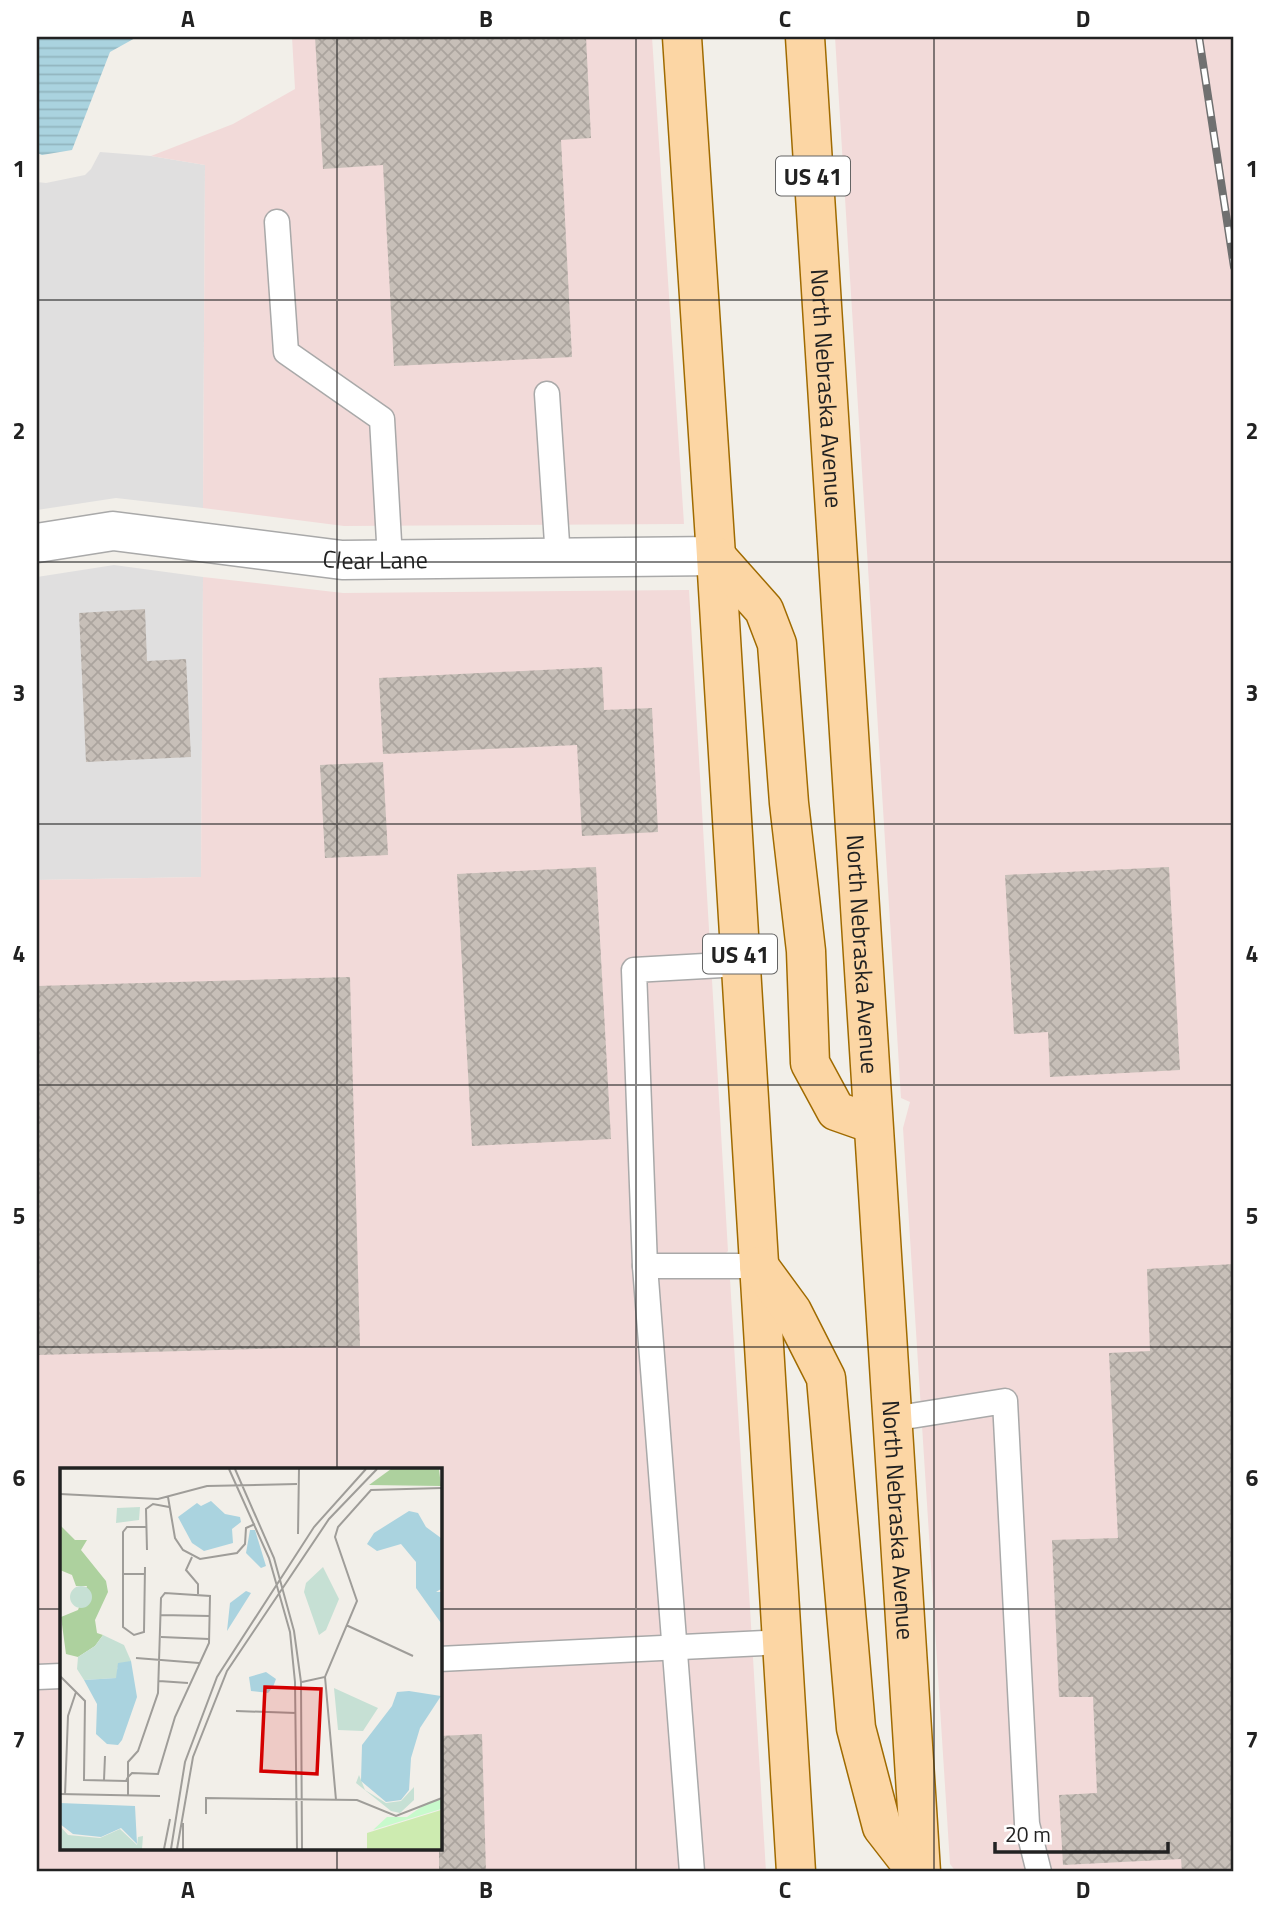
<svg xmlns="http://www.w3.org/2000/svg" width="1271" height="1909" viewBox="0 0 1271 1909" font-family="'Titillium Web',sans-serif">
<defs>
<pattern id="water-rules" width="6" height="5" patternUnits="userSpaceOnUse" patternTransform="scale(1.75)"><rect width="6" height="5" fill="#aad3df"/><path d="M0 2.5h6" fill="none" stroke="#92b5bf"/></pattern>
<pattern id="building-cross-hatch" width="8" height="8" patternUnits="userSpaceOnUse" patternTransform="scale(1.75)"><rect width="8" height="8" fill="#c7bfb8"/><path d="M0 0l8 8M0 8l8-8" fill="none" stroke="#aba49e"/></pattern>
</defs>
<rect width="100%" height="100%" fill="#f2efe9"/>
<g fill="#e0dfdf">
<path d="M 100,152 L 151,156 L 205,165 L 203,508 L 116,498 L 37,510 L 37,182 L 46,183 L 85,175 L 91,169 Z"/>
<path d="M 114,565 L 203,577 L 201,877 L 37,880 L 37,577 Z"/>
</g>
<g fill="#f2dad9" fill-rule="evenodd">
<path d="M 292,37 L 652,37 L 684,524 L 344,526 L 203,508 L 205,165 L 151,156 L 233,124 L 295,89 Z"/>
<path d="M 835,37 L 1234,37 L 1234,1872 L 956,1872 L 950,1864 L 903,1128 L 910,1102 L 901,1098 Z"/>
<path d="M 203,577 L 343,593 L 689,590 L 728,1251 L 717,1262 L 730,1279 L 766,1872 L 37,1872 L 37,880 L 201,877 ZM 61,1470 L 439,1470 L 439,1848 L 61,1848 Z"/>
</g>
<path fill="url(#water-rules)" d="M 37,37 L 137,37 L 110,52 L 72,150 L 42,155 L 37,153 Z"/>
<g fill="url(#building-cross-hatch)">
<path d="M 315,37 L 586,37 L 591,138 L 561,140 L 572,357 L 394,366 L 383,165 L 323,169 Z"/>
<path d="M 145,609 L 147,661 L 186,659 L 191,757 L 86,762 L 79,613 Z"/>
<path d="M 602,667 L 604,710 L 652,708 L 658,832 L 582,836 L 577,745 L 383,754 L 379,678 Z"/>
<path d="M 383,762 L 388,855 L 325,858 L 320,765 Z"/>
<path d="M 596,867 L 611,1139 L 472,1146 L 457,874 Z"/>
<path d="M 1169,867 L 1180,1070 L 1050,1077 L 1048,1032 L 1014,1034 L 1005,875 Z"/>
<path d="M 350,977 L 360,1346 L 37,1355 L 37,986 Z"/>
<path d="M 1234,1264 L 1234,1872 L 1182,1872 L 1181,1859 L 1063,1865 L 1059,1795 L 1097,1793 L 1093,1697 L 1059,1697 L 1052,1540 L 1118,1538 L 1109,1353 L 1150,1351 L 1147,1269 Z"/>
<path d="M 482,1734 L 486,1872 L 439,1872 L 439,1736 Z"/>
</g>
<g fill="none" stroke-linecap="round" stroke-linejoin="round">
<defs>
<g id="service">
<path d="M 277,222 L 286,352 L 382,419 L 390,559"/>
<path d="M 547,394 L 558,558"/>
<path d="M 645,1266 L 634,970 L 740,964"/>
<path d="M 892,1419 L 1005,1401 L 1027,1824 L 1039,1872"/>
<path d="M 439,1659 L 782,1642"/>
<path d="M 37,1677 L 61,1676"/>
<path d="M 692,1872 L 645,1266 L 759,1266"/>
</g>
<g id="minor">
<path id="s1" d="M 37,543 L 113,531 L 342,560 L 716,556"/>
</g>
<g id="primary">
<path d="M 682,37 L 716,556 L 796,1872"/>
<path id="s2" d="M 805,37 L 921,1872"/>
<path d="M 716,556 L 764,610 L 777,644 L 789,803 L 806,951 L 810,1063 L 836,1111 L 873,1124"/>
<path d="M 759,1266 L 792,1311 L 826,1378 L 856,1728 L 882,1827 L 917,1872"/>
</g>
</defs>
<use href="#service" stroke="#a9a9a9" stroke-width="27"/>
<use href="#minor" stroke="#a9a9a9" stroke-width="41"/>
<use href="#primary" stroke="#a06b00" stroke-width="41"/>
<use href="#service" stroke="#fff" stroke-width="24"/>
<use href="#minor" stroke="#fff" stroke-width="38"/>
<use href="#primary" stroke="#fcd6a4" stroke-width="38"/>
<defs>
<path id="rail" d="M 1199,37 L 1234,267"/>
</defs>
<use href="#rail" stroke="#707070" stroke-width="8"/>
<use href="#rail" stroke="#fff" stroke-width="5" stroke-dasharray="16" stroke-linecap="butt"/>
</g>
<path fill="none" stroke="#222" stroke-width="2" stroke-opacity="0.55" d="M 337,37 L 337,1470M 636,37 L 636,1872M 934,37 L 934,1872M 37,300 L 1234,300M 37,562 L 1234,562M 37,824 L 1234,824M 37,1085 L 1234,1085M 37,1347 L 1234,1347M 37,1609 L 61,1609M 439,1609 L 1234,1609M 337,1848 L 337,1872"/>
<g text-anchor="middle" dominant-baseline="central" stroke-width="5" stroke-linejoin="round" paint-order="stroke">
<g fill="#fff" stroke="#646464" stroke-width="2">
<rect x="776" y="156.5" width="74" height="39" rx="5"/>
<rect x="703" y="934.5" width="74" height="39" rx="5"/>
</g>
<g font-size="23" font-weight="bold" fill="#222">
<text x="813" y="176">US 41</text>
<text x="740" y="954">US 41</text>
</g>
<g font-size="24" fill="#222" stroke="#fff">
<text stroke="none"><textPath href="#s2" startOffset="352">North Nebraska Avenue</textPath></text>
<text stroke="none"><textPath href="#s1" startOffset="341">Clear Lane</textPath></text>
<text stroke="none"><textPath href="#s2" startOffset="919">North Nebraska Avenue</textPath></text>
<text stroke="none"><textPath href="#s2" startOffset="1486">North Nebraska Avenue</textPath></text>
</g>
</g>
<g transform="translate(60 1468)">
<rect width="382" height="382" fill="#f2efe9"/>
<path d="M 381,342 L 381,381 L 307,381 L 307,365 Z" fill="#cdebb0"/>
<path d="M 331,1 L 379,1 L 381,18 L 309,17 ZM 0,57 L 15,72 L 27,72 L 21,82 L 46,113 L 48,124 L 35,152 L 37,165 L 43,167 L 35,178 L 18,189 L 6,186 L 1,149 L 18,142 L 27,118 L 16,118 L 12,107 L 0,102 Z" fill="#add19e"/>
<path d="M 80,39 L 79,52 L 56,55 L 57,40 ZM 263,99 L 279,131 L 266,162 L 259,167 L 244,124 L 246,115 ZM10 129a11 11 0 1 1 22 0a11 11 0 1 1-22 0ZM 43,167 L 64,177 L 71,193 L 57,200 L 60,208 L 56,210 L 24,212 L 17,201 L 18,189 L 35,178 ZM 274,220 L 318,240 L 303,263 L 278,262 ZM 299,307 L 305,322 L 326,335 L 341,333 L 354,319 L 354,332 L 340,345 L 331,343 L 296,315 ZM 0,358 L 8,367 L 40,370 L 60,361 L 77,377 L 78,369 L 83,368 L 82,381 L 0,381 Z" fill="#c6e0d4"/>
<path d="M 381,331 L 381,341 L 313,362 L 327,349 L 347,349 L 368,334 Z" fill="#c8facc"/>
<path d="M 151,33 L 165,46 L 180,49 L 181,54 L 172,61 L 173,75 L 144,83 L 132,75 L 118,49 L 137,35 L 141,38 ZM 349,43 L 358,45 L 366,59 L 381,70 L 381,121 L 376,124 L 381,124 L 381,155 L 356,120 L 356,94 L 341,76 L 317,83 L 307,76 L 314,65 ZM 190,62 L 195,62 L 206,98 L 201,100 L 186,85 ZM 186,123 L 191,125 L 167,163 L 170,135 ZM 71,193 L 77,229 L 62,272 L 58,277 L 47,276 L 36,266 L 37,236 L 24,212 L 56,210 L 58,195 ZM 206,204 L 216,211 L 213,219 L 208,225 L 191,223 L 189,209 ZM 349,223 L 381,228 L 360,260 L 351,290 L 349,322 L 341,332 L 326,334 L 301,313 L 302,277 L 332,238 L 337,224 ZM 0,335 L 75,338 L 77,376 L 61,360 L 41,369 L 13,366 L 0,356 Z" fill="#aad3df"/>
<path fill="none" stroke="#9f9d99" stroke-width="2" d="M 169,1 L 209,90 L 230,164 L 235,214 L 237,381M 175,1 L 214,90 L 234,163 L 241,214 L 242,381M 0,26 L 98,31 L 147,18 L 237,16M 108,29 L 115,70 L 123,82 L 140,91 L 177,85 L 185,76 L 186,60 L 195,56M 238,66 L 239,1M 87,82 L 86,41 L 93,36 L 109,39M 132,89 L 126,102 L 138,116 L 138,126M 85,99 L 84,164 L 74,167 L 63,159 L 63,64 L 67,59 L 86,59M 63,106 L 85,106M 101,147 L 150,148M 286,157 L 353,188M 101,169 L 149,171M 76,190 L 139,195M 0,208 L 25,233 L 24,312 L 66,313 L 68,309 L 72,305 L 98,306 L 115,249 L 149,175 L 150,128 L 105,125 L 101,130 L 98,225 L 78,283 L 68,294 L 68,327M 265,209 L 276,332M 99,213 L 128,215M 242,214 L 265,209 L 297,133 L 275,69 L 278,59 L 311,22 L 382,20M 176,243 L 236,245M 44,312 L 45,288M 0,326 L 100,328M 5,327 L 8,248 L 16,224M 146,346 L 146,330 L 297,332 L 336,348 L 382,330M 104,381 L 110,351M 111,381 L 125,294 L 157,209 L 254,59 L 306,1M 117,381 L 133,289 L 167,203 L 269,51 L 317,1M 123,381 L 123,355"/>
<path fill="#d40000" fill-opacity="0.15" stroke="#d40000" stroke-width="3.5" d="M 205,219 L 261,221 L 257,306 L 201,303 Z"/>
<rect width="382" height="382" fill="none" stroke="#222" stroke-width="3.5"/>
</g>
<rect width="1271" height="1909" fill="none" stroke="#ffffff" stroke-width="77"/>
<path d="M995 1842v10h173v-10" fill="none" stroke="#222222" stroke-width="3.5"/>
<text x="1005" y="1842" font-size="21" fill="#222222" stroke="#ffffff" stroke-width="5" paint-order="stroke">20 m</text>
<rect x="38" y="38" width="1194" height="1832" fill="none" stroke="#222" stroke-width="2.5"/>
<g font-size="23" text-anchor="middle" font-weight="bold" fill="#222">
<text x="188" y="27">A</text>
<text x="486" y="27">B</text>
<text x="785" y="27">C</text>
<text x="1083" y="27">D</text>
<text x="19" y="177">1</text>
<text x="1252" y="177">1</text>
<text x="19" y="439">2</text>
<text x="1252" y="439">2</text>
<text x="19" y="701">3</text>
<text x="1252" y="701">3</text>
<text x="19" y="962">4</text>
<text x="1252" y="962">4</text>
<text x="19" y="1224">5</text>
<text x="1252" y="1224">5</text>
<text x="19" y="1486">6</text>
<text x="1252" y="1486">6</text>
<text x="19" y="1748">7</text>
<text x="1252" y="1748">7</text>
<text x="188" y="1898">A</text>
<text x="486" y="1898">B</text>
<text x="785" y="1898">C</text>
<text x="1083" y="1898">D</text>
</g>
</svg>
